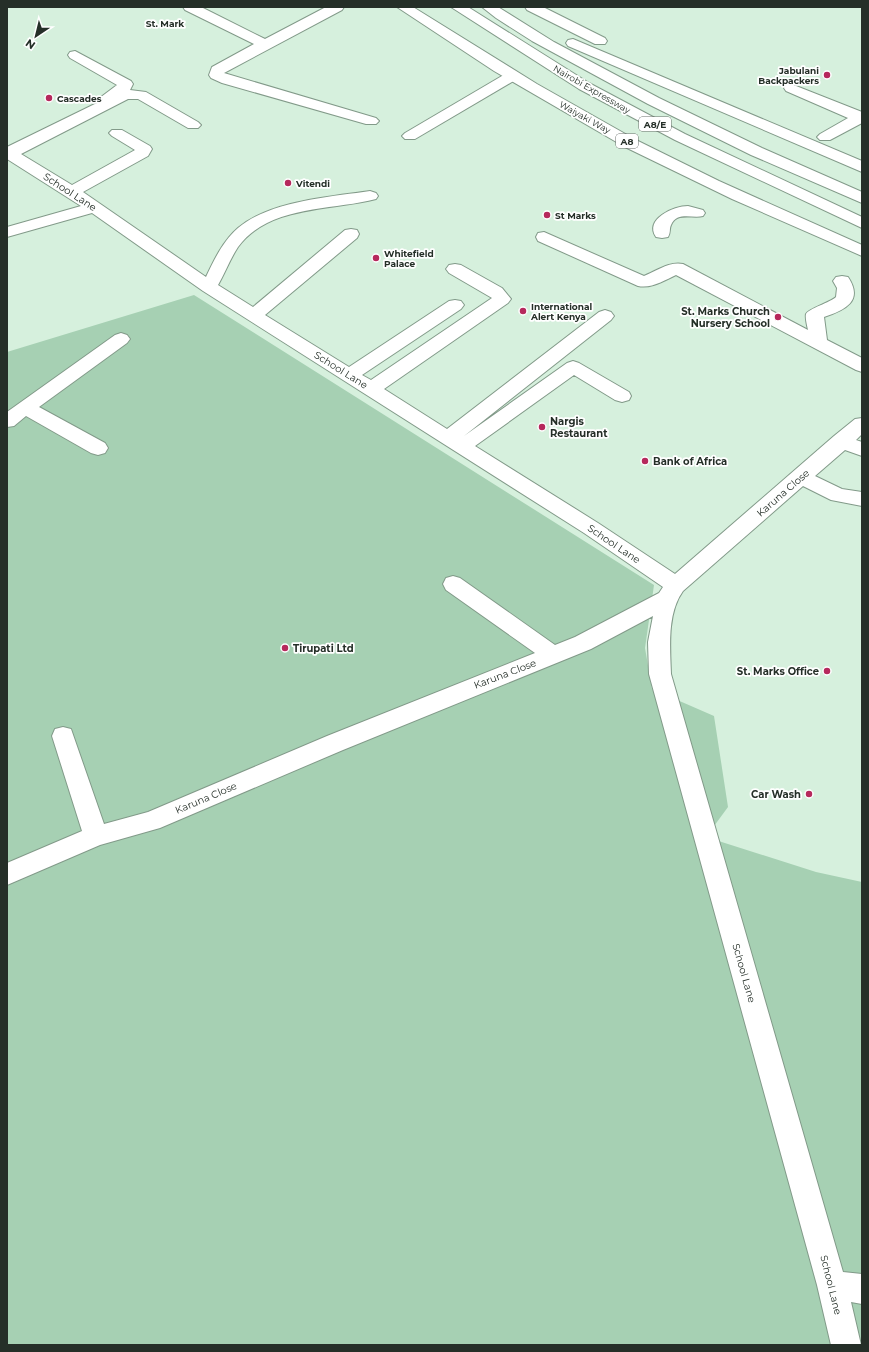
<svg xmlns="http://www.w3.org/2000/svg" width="869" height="1352" viewBox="0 0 869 1352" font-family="Montserrat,sans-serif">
<rect width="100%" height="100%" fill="#d6f0dd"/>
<path fill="#a6d0b3" d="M 194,295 L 654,585 L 645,648 L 652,689 L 714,716 L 728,807 L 706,837 L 816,872 L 862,882 L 862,1345 L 7,1345 L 7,352 Z"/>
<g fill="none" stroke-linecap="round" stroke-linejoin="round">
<defs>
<g id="minor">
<path d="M 183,7 L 201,7 L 265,39 L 326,7 L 344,7 L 342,10 L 224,73 L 376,118 L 379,121 L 376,124 L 366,124 L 222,83 L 211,78 L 209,75 L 212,67 L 254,44 L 185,10 Z"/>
<path d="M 75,51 L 131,81 L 133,84 L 130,90 L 146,92 L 198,122 L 201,125 L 198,128 L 188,128 L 138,99 L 128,99 L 21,154 L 72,185 L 135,150 L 112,136 L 109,133 L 112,130 L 122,130 L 150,146 L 152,149 L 148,156 L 83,192 L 206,277 C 214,260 223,241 238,228 C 270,201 329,197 370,191 L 376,193 L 378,196 L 376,199 C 330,211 269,205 238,247 C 230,259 225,273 218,285 L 253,307 L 345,230 L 351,229 L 357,230 L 359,234 L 357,238 L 265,315 L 349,367 L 449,301 L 455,300 L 461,301 L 464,305 L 461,309 L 362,375 L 371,380 L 492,298 L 449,273 L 446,269 L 449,265 L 455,264 L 461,265 L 502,288 L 511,299 L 508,303 L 384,389 L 447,429 L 599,312 L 605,310 L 611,312 L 614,316 L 611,320 L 464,436 L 567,363 L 573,361 L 579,363 L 629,392 L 631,396 L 629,400 L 622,402 L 615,400 L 574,375 L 475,446 L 598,523 L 675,574 L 834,436 L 855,419 L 862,418 L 862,434 L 856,440 L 862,442 L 862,456 L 845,450 L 815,476 L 842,489 L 862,492 L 862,506 L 831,500 L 803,486 L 683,591 C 667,613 670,647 671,674 L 843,1272 L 862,1274 L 862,1304 L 851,1302 L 861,1345 L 831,1345 L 817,1285 L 649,674 L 648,642 L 653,616 L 591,649 L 343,750 L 160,828 L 100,845 L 7,885 L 7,863 L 82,831 L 52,736 L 55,729 L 63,727 L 71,729 L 104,824 L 148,812 L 327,736 L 535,653 L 446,590 L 443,584 L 446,578 L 453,576 L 460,578 L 555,645 L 575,637 L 659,593 L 663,587 L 584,533 L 203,291 L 92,213 L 7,237 L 7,227 L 81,206 L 7,159 L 7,147 L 103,100 L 101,97 L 117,85 L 70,58 L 68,55 L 70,52 Z"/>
<path d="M 512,72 L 517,73 L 519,76 L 517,79 L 415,139 L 405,139 L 402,136 L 405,133 L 507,73 Z"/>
<path d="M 791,84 L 862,112 L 862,123 L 830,140 L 820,140 L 817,137 L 820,134 L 848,118 L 786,91 L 784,88 L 786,85 Z"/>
<path d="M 688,206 L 703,210 L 705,213 L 703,216 C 693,219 677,211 671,225 C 669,229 671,232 668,237 L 662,238 L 656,237 C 644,219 674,206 688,206 Z"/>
<path d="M 544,232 L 644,276 C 656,271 670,261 683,264 L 808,330 C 807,325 805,318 806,314 C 808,309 831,302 836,297 L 837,288 L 833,281 L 836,277 L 842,276 L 848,277 C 864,301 845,310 824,317 L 827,340 L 862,358 L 862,372 L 856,370 L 676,275 C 665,280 651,289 638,286 L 538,241 L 536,237 L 538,233 Z"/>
<path d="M 121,333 L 127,335 L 130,339 L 127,343 L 39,407 L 105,443 L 108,448 L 105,453 L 98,455 L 91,453 L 26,416 L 14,426 L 7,427 L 7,412 L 115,335 Z"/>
</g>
<g id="highway">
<path d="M 397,7 L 413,7 L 537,84 L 636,140 L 719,181 L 862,245 L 862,256 L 732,199 L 625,147 L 494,71 Z"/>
<path d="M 451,7 L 468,7 L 589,83 L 685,134 L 862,217 L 862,228 L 675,140 L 579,89 Z"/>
<path d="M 482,7 L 498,7 L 554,42 L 659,98 L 762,148 L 862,192 L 862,203 L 751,155 L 648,104 L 532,41 L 496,18 Z"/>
<path d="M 525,7 L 543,7 L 605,38 L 607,41 L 605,44 L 595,44 L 527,10 Z"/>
<path d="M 573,39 L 862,161 L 862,172 L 568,46 L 566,43 L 568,40 Z"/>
</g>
</defs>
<use href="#minor" stroke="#829a89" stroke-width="2"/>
<use href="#highway" stroke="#829a89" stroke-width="2"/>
<use href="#minor" fill="#fff" fill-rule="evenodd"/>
<use href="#highway" fill="#fff" fill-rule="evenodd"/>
</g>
<g fill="#b6285c" stroke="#fff" stroke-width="1.5">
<circle cx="827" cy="75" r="4"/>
<circle cx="49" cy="98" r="4"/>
<circle cx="288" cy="183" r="4"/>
<circle cx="547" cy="215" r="4"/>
<circle cx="376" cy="258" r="4"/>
<circle cx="523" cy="311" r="4"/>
<circle cx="778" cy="317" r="4"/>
<circle cx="542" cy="427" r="4"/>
<circle cx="645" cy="461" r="4"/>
<circle cx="285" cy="648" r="4"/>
<circle cx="827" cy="671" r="4"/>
<circle cx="809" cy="794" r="4"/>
</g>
<g text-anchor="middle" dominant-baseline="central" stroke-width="3.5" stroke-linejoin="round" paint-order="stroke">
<g font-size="9" font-weight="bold" fill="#252f28" stroke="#fff">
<text x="165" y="23">St. Mark</text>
</g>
<g font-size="9" font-weight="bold" fill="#252f28" stroke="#fff" text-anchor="start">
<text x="819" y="70" text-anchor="end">Jabulani<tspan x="819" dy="10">Backpackers</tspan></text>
<text x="57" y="98">Cascades</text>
<text x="296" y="183">Vitendi</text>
<text x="555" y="215">St Marks</text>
<text x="384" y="253">Whitefield<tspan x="384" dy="10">Palace</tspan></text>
<text x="531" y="306">International<tspan x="531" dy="10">Alert Kenya</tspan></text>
</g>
<g font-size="9" fill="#252f28" stroke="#fff">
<text transform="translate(592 89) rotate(30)">Nairobi Expressway</text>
<text transform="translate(585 117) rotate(29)">Waiyaki Way</text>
</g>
<g fill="#fff" stroke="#666d68" stroke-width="1">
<rect x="639" y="117" width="32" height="14" rx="3"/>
<rect x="616" y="134" width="22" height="14" rx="3"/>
</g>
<g font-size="9" font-weight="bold" fill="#252f28">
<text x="655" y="124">A8/E</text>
<text x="627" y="141">A8</text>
</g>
<g font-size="10" fill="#252f28" stroke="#fff">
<text transform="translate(70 192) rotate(33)">School Lane</text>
<text transform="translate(341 370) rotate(32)">School Lane</text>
<text transform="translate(783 493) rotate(-41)">Karuna Close</text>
<text transform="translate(614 544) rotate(34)">School Lane</text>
<text transform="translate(505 674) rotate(-21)">Karuna Close</text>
<text transform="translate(206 798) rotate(-23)">Karuna Close</text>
<text transform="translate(744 973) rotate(74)">School Lane</text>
<text transform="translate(831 1285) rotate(76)">School Lane</text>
</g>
<g font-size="10" font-weight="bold" fill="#252f28" stroke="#fff" text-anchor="end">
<text x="770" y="311">St. Marks Church<tspan x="770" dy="12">Nursery School</tspan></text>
<text x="550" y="421" text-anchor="start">Nargis<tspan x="550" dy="12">Restaurant</tspan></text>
<text x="653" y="461" text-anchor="start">Bank of Africa</text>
<text x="293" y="648" text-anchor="start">Tirupati Ltd</text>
<text x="819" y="671">St. Marks Office</text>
<text x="801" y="794">Car Wash</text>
</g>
</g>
<rect width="869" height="1352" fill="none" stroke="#252f28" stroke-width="16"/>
<g transform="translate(36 36) rotate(215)" stroke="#ffffff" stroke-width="3" paint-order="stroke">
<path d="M0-3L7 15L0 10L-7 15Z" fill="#252f28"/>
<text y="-6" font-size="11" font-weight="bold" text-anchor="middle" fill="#252f28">N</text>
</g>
</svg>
